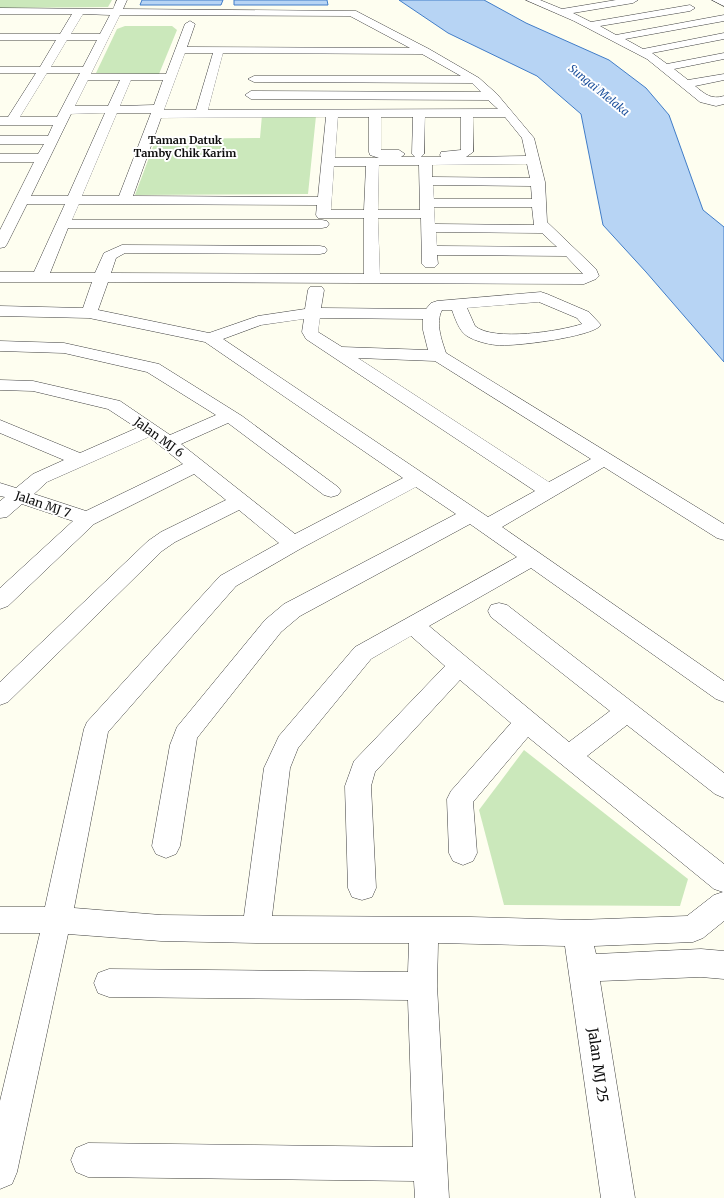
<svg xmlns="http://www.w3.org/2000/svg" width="724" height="1198" viewBox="0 0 724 1198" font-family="Merriweather,serif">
<rect width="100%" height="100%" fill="#fefef0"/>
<g fill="#cbe8bb">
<path d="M 0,0 L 112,0 L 108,7 L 0,8 Z"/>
<path d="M 125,26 L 172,26 L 177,30 L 159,74 L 96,73 L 117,29 Z"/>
<path d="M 262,115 L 316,116 L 308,194 L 135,195 L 156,139 L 260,138 Z"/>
<path d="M 524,750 L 688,879 L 680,906 L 504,905 L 479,810 Z"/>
</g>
<g fill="#b7d4f4" stroke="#417dc8">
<path d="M 142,0 L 223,0 L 221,5 L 140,5 Z"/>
<path d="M 234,0 L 327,0 L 328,5 L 234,5 Z"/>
<path d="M 399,0 L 484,0 L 526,23 L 609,60 L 646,88 L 669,115 L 703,210 L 724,227 L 724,362 L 646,272 L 603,225 L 581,114 L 537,76 L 448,33 Z"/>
</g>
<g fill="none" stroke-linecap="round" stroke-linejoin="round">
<defs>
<g id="minor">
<path d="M 117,0 L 127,0 L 123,9 L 356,11 L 429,49 L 479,78 L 497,94 L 534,138 L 545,182 L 547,222 L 596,269 L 599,276 L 596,279 L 584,284 L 108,282 L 98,310 L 209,333 L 258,316 L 305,309 L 308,290 L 310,287 L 322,287 L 324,290 L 321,308 L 426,309 L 431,303 L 437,301 L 541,292 L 547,294 L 589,312 L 601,325 C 593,337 512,347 496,345 C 487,344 475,341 467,336 C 459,331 455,318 452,310 L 442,310 C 435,323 442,341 446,353 L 724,524 L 724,540 L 717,538 L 604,467 L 502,527 L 724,681 L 724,702 L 716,699 L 531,568 L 429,626 L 569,742 L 610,711 L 491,617 L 488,611 L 491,605 L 499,603 L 507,605 L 724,773 L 724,798 L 715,794 L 627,725 L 587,756 L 724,864 L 724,921 L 703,938 L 693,942 L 594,946 L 596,954 L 701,949 L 724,951 L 724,979 L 701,977 L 600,981 L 635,1198 L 601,1198 L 565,946 L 438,943 L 437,986 L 449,1198 L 415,1198 L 414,1181 L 88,1177 L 76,1172 L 71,1160 L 76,1148 L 88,1143 L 413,1147 L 408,1000 L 109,997 L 98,993 L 94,983 L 98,973 L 109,969 L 408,972 L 409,943 L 256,943 L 161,941 L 68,934 L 17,1172 L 12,1184 L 0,1189 L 0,1101 L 40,933 L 0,933 L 0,907 L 45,907 L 84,729 L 87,722 L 220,576 L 279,543 L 239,510 L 175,542 L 162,551 L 8,702 L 0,705 L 0,682 L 148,541 L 161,532 L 226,500 L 194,474 L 94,524 L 8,606 L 0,609 L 0,588 L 73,521 L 22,504 L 7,517 L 0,518 L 0,501 L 5,497 L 0,496 L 0,483 L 16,488 L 33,474 L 64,460 L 0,433 L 0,420 L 80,453 L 137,428 L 108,409 L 33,391 L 0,390 L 0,380 L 33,381 L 120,401 L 170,435 L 216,415 L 147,372 L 64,353 L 0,351 L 0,341 L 64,343 L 159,364 L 242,416 L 338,487 L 341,491 L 338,495 L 331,497 L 324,495 L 228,423 L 181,444 L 295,534 L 403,478 L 205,342 L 89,318 L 0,316 L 0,306 L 83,308 L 92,282 L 0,282 L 0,272 L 34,272 L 65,204 L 27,204 L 7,244 L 5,247 L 0,248 L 0,230 L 34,162 L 0,162 L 0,154 L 38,154 L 44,144 L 0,144 L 0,136 L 48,136 L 53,125 L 0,125 L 0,117 L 8,117 L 36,73 L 0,73 L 0,67 L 40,67 L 56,40 L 0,40 L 0,34 L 60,34 L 72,14 L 0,14 L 0,8 L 113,9 ZM 83,14 L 110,15 L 100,34 L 71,34 ZM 120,15 L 350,16 L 410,48 L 187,47 L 195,24 L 190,21 L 185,24 L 166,74 L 91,74 ZM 67,40 L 97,40 L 83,67 L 51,67 ZM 185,53 L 213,53 L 196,110 L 164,110 ZM 223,53 L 422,54 L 461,76 L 254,76 L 248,79 L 254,82 L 472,83 L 481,92 L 251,91 L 245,95 L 251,99 L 488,100 L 498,109 L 208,110 ZM 47,73 L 80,73 L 57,117 L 20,117 ZM 88,80 L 120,80 L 108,106 L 75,106 ZM 131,80 L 163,80 L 154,105 L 120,106 ZM 105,113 L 68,196 L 31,196 L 71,114 ZM 117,113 L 151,113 L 119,196 L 82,196 ZM 326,117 L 318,197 L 133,196 L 161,118 ZM 338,117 L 369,117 L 369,152 L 370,155 L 379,158 L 335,158 ZM 381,117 L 413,117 L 412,154 L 415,157 L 401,157 L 405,154 L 399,150 L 381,150 ZM 425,117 L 461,117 L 461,150 L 441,152 L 440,155 L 441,157 L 421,157 L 424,154 ZM 473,117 L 505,117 L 522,138 L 526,156 L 466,157 L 473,152 ZM 527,164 L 530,178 L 432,177 L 432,165 ZM 379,165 L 419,165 L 420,210 L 378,210 ZM 334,166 L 366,166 L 364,210 L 331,210 ZM 433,185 L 531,186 L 532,199 L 434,199 ZM 79,204 L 317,205 L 316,215 L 318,218 L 364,218 L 364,274 L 111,273 L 116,258 L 125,253 L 320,254 L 325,253 L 327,250 L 325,247 L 320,246 L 122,245 L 104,253 L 95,273 L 50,273 L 68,228 L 322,228 L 327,227 L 329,224 L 327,221 L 322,220 L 72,220 ZM 434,207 L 532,207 L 534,225 L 435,224 ZM 378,218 L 421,218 L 422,264 L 425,267 L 435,267 L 438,264 L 437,255 L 566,256 L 583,274 L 380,274 ZM 436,232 L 542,233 L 557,247 L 437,246 ZM 539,302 L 577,318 L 582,324 C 561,331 493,342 475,326 L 467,308 ZM 320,318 L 423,319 L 423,330 L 428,350 L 342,347 L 318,332 ZM 304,319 L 302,332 L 306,339 L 535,491 L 488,517 L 223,339 L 261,325 ZM 358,358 L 435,361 L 591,459 L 549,482 ZM 149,437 L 183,464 L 86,511 L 34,494 L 47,482 ZM 416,487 L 456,514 L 284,604 L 265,620 L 177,727 L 170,745 L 152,846 L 156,854 L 166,858 L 176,854 L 180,846 L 197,738 L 281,632 L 300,616 L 470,524 L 517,557 L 355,647 L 279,736 L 264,768 L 244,916 L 161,915 L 74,908 L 108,732 L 236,586 L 300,549 ZM 411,636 L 445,666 L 354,761 L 345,786 L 348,888 L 352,897 L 362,900 L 372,897 L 376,888 L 371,786 L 375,772 L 460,680 L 511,723 L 451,791 L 447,799 L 449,853 L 453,861 L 463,865 L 473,861 L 477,853 L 473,802 L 528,737 L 714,889 L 723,892 L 714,895 L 687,916 L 578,920 L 471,917 L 272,916 L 290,768 L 298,748 L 371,659 Z"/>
<path d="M 526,0 L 540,0 L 562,9 L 616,0 L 638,0 L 633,3 L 573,13 L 591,22 L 690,5 L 695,8 L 690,11 L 600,26 L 616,35 L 724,15 L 724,21 L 625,39 L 643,49 L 724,33 L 724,39 L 652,53 L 667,64 L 724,53 L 724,59 L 674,69 L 688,80 L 724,74 L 724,80 L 695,86 C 705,94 711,100 724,96 L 724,104 L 716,106 L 700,102 L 647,59 L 574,21 Z"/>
<path d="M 712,0 L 724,0 L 724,6 Z"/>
</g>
</defs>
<use href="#minor" stroke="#414141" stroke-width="1"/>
<use href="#minor" fill="#fff" fill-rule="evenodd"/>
</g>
<g text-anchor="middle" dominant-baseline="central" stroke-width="4" stroke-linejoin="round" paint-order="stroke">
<g font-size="11" font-style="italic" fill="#1c509c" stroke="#fff">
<text transform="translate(599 90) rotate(39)">Sungai Melaka</text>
</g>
<g font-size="11" font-weight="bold" fill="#0e0e0e" stroke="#fff">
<text x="185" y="140">Taman Datuk<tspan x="185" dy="13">Tamby Chik Karim</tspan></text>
</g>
<g font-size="12" fill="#0e0e0e" stroke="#fff">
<text transform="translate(159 437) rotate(36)">Jalan MJ 6</text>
<text transform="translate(43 504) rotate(19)">Jalan MJ 7</text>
</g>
<g font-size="14" fill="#0e0e0e" stroke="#fff">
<text transform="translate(598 1065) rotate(82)">Jalan MJ 25</text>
</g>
</g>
</svg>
